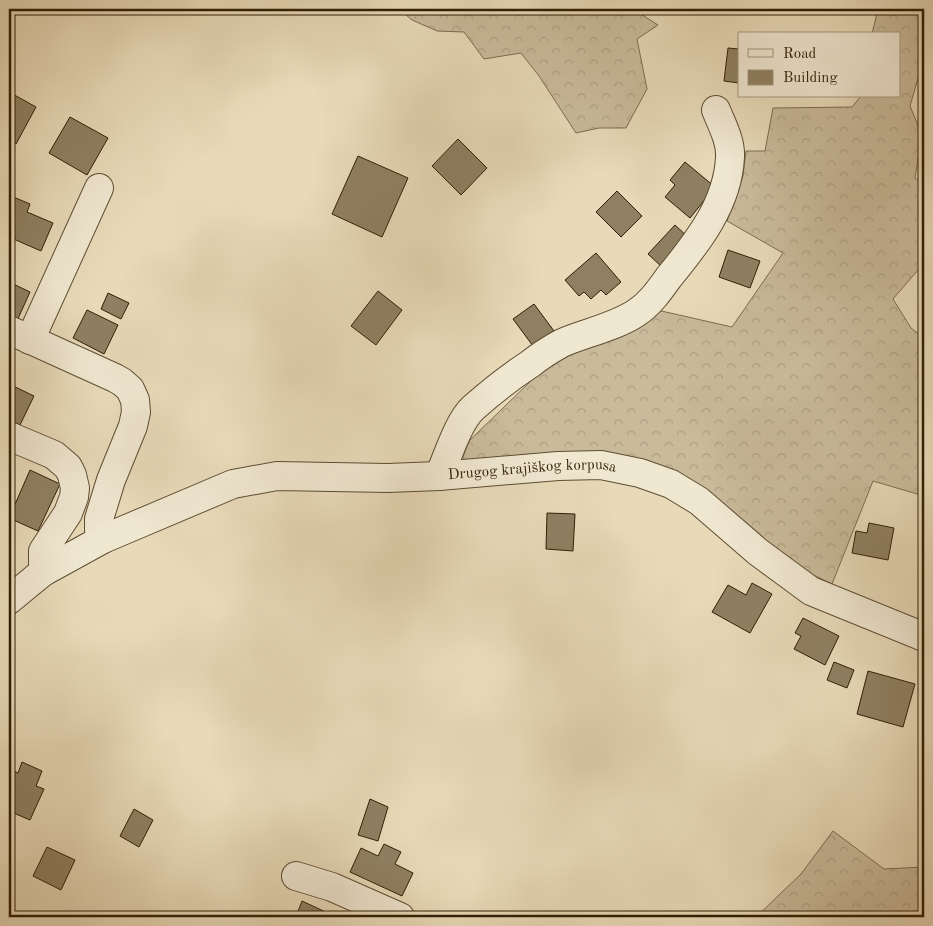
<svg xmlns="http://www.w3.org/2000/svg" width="933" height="926" viewBox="0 0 933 926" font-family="'Old Standard TT',serif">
<defs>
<pattern id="forest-crowns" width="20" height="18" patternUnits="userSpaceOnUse" patternTransform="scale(1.25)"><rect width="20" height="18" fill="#c9ba9a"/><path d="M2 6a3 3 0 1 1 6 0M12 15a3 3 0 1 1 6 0" fill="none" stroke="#ad9f83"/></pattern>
</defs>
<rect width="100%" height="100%" fill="#e8dab8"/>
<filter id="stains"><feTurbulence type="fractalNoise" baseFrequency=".004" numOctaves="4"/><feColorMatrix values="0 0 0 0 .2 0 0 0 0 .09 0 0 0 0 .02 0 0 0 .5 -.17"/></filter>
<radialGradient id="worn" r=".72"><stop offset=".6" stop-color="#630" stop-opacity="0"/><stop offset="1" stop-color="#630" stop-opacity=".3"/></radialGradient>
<g fill="url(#forest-crowns)" stroke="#7c6c50">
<path d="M 399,9 L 633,9 L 658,25 L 637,39 L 647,89 L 626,128 L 599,128 L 576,133 L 539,76 L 521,53 L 484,59 L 464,32 L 437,31 L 412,20 Z"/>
<path d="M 878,9 L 919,9 L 919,75 L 910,106 L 922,135 L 915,178 L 924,185 L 924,263 L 893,299 L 911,328 L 924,338 L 924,496 L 873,481 L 832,584 L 809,573 L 678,477 L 642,459 L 612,456 L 470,468 L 463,457 L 469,441 L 537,375 L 562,356 L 657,310 L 732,327 L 783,253 L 727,221 L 743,176 L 746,151 L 765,151 L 773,108 L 852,107 L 861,96 L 899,96 L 899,34 L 872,34 Z"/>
<path d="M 833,831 L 884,869 L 924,867 L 924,917 L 756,917 L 801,874 Z"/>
</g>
<g fill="#8f8062" stroke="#2f1e05">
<path d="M 728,48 L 739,49 L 739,83 L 724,81 Z"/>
<path d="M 9,92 L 36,107 L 16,144 L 9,140 Z"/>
<path d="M 70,117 L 108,138 L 87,175 L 49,153 Z"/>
<path d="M 458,139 L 487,168 L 461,195 L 432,166 Z"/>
<path d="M 358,156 L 408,178 L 382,237 L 332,214 Z"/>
<path d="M 685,162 L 715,187 L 690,218 L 665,197 L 675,185 L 670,180 Z"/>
<path d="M 617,191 L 642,216 L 621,237 L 596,212 Z"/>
<path d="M 11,196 L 30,204 L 27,212 L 53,223 L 41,251 L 9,237 L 9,202 Z"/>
<path d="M 675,225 L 690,239 L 662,267 L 648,254 Z"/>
<path d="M 728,250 L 760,261 L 750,288 L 719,277 Z"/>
<path d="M 596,253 L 621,282 L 606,295 L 601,290 L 591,299 L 584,292 L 579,296 L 565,280 Z"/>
<path d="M 9,282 L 30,292 L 16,323 L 9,319 Z"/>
<path d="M 378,291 L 402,310 L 376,345 L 351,326 Z"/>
<path d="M 108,293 L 129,303 L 121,319 L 101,309 Z"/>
<path d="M 534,304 L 554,331 L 533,346 L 513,319 Z"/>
<path d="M 87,310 L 118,325 L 104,354 L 73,338 Z"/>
<path d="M 9,384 L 34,396 L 20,425 L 9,419 Z"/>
<path d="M 30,470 L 60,484 L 38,531 L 9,518 Z"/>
<path d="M 547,513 L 575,514 L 573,551 L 546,549 Z"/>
<path d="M 869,523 L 894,528 L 888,560 L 852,553 L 856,531 L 867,533 Z"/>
<path d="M 752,583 L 772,594 L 750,633 L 712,612 L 728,585 L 746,595 Z"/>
<path d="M 803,618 L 839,636 L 825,665 L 794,649 L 801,636 L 795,633 Z"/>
<path d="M 834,662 L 854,670 L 847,688 L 827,680 Z"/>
<path d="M 868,671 L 915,684 L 903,727 L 857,714 Z"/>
<path d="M 22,762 L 42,771 L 36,786 L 44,789 L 30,820 L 9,811 L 9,769 L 18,773 Z"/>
<path d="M 370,799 L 388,807 L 378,841 L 358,835 Z"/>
<path d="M 134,809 L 153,820 L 139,847 L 120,836 Z"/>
<path d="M 384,844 L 401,852 L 395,864 L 413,873 L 402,896 L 350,872 L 361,848 L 378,856 Z"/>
<path d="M 47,847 L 75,860 L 61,890 L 33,876 Z"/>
<path d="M 302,901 L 330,914 L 328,917 L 289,917 L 291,911 L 297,914 Z"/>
</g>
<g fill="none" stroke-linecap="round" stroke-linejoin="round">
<defs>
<g id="minor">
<path d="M 9,330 L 115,378 L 122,382 L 130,389 L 135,400 L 136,412 L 133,426 L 111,480 L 99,519 L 99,530 L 103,539"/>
<path d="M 30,340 L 99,188"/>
<path d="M 9,436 L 54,455 L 68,467 L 72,475 L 75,488 L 74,497 L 68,513 L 43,551 L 43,572"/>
<path d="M 439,476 C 448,456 458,422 473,408 C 491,392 510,377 530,364 C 540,356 551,349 562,343 C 585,333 615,327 636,313 C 650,304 659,291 669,277 C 697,243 728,204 730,157 C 731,141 722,125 716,110"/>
<path id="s1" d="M 9,600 L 43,572 L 103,539 L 233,484 L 277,476 L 388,478 L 439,476 L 558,466 L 601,465 L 640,473 L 671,484 L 699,501 L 758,552 L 811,591 L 924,637"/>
<path d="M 296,876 L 332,887 L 400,917"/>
</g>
</defs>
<use href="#minor" stroke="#5d4d32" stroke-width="30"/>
<use href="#minor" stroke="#f0e7d1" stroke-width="28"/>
</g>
<g text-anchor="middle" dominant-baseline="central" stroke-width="4" stroke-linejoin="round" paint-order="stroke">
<g font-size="15" fill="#2f1e05" stroke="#f0e7d1">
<text stroke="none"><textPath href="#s1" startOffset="554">Drugog krajiškog korpusa</textPath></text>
</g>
</g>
<rect width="933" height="926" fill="none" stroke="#e8dab8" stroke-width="30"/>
<rect x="10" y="10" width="913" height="906" fill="none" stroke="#2f1e05" stroke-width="2.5"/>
<rect x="15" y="15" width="903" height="896" fill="none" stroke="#2f1e05"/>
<rect x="738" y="32" width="162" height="65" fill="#f0e7d1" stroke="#a3977f"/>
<rect x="748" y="49" width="25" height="8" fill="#f0e7d1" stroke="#a3977f"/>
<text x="783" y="58" font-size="15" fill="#2f1e05">Road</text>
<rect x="748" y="70" width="25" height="15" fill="#8f8062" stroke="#a3977f"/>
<text x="783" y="82" font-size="15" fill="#2f1e05">Building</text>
<rect width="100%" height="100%" filter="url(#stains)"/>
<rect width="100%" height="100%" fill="url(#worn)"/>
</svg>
